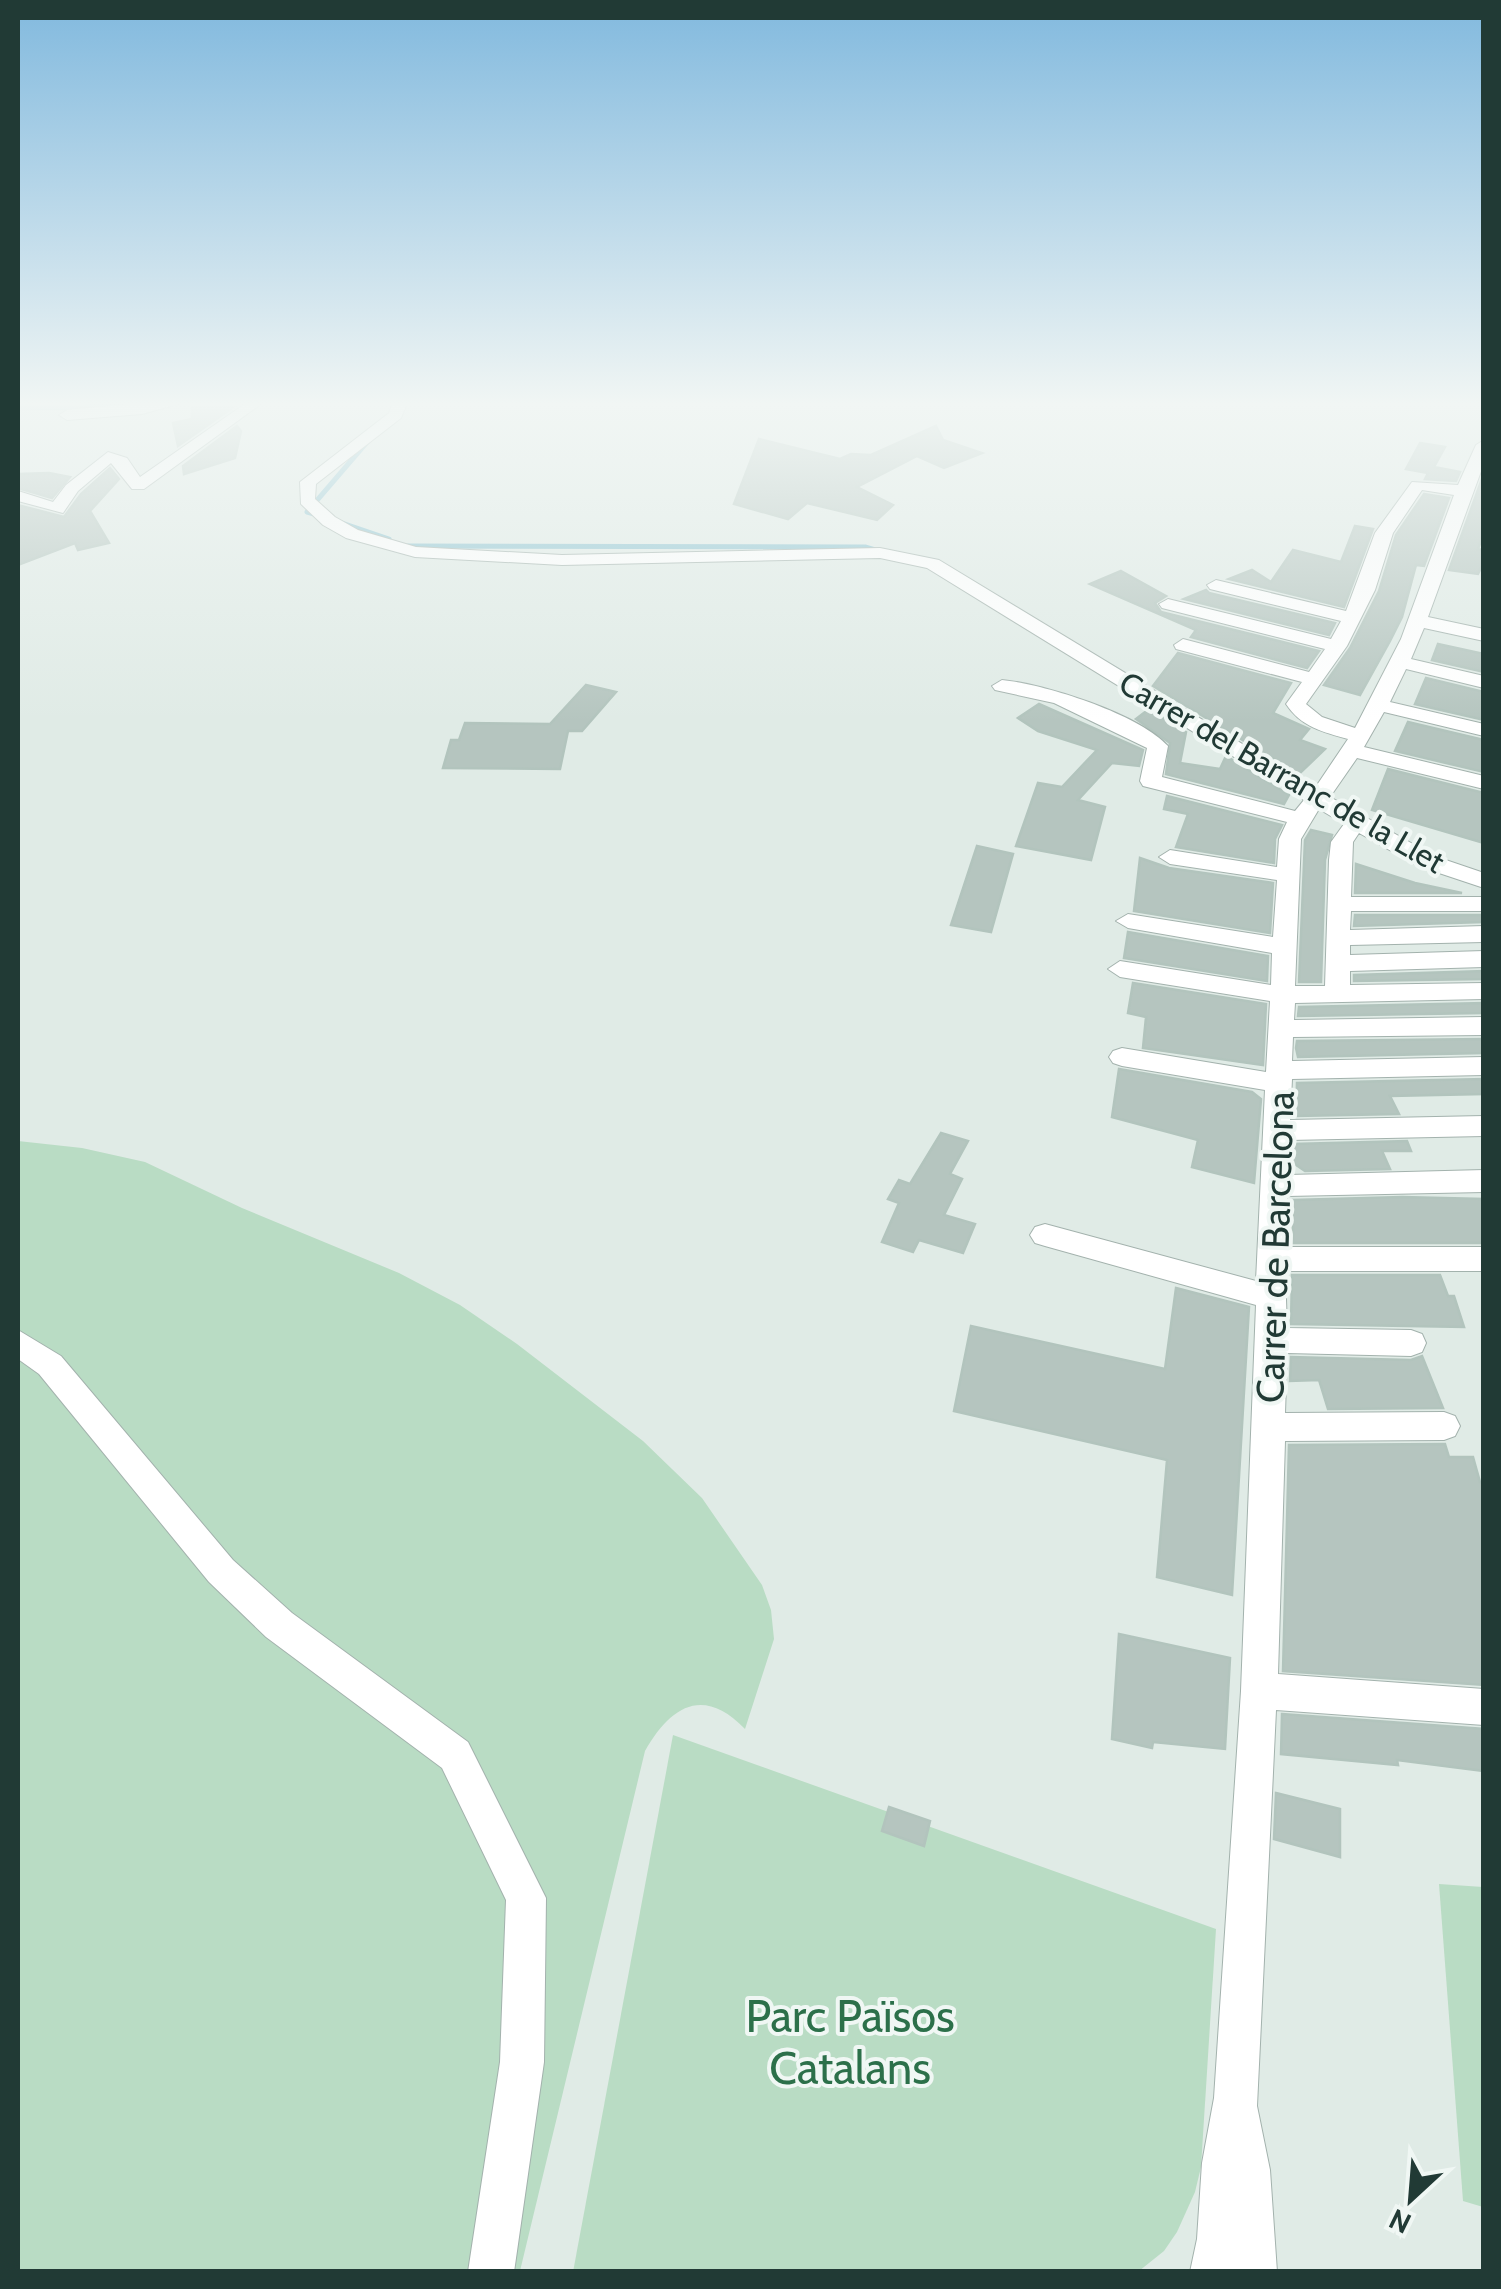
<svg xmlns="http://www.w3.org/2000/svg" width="1501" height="2289" viewBox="0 0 1501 2289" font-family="Cabin,sans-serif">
<rect width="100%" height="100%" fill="#e0ebe6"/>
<g fill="#b9dcc4">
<path d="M 18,1141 L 82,1148 L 145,1162 L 242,1208 L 399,1273 L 460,1305 L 517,1344 L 643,1441 L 702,1498 L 762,1585 L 771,1610 L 774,1639 L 745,1729 C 703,1685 670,1707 645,1751 L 520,2271 L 18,2271 Z"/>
<path d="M 673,1735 L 1216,1929 L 1201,2167 L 1195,2192 L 1177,2232 L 1164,2251 L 1139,2271 L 573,2272 Z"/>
<path d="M 1439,1884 L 1483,1887 L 1483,2207 L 1463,2201 Z"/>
</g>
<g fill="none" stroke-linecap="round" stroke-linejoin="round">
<g stroke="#88c1cf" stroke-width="5">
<path d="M 18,407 L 80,408 L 125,401"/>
<path d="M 318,515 L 307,512 L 368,441"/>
<path d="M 342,523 L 389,539"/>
<path d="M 408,546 L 865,547 L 882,552"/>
</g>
</g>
<g fill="#b5c5bf" stroke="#b2c4bd" stroke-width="2.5">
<path d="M 205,406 L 235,406 L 178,446 L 173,423 L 192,419 L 192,408 Z"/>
<path d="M 237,426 L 241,431 L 235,458 L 184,474 L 183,466 Z"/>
<path d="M 936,426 L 943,440 L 982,453 L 944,468 L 917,456 L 857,487 L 893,505 L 877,520 L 807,503 L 788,519 L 734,504 L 759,439 L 840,459 L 851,454 L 871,455 Z"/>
<path d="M 1420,443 L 1445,447 L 1434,467 L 1460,472 L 1456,481 L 1425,479 L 1428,473 L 1406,469 Z"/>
<path d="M 110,468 L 119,479 L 90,511 L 109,543 L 78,550 L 75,543 L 18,565 L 18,505 L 64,517 L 81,494 Z"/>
<path d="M 49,473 L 70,477 L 52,498 L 18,488 L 18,474 Z"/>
<path d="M 1483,476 L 1484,533 L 1478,549 L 1484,550 L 1484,562 L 1478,574 L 1449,570 Z"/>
<path d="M 1424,494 L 1449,498 L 1424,566 L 1416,565 L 1402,617 L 1390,641 L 1360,695 L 1324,685 L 1350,648 L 1379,591 L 1396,535 Z"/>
<path d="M 1355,526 L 1373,529 L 1344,607 L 1229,579 L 1252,570 L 1271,582 L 1293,550 L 1341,562 Z"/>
<path d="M 1121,571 L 1166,596 L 1155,603 L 1161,612 L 1319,651 L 1307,668 L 1191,637 L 1196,630 L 1090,584 Z"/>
<path d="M 1206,590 L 1209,593 L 1335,623 L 1329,635 L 1184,599 Z"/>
<path d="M 1438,644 L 1484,654 L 1484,672 L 1432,660 Z"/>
<path d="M 1178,653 L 1291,683 L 1273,713 L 1309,729 L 1300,740 L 1325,749 L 1299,774 L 1153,686 Z"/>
<path d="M 1426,678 L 1484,692 L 1484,720 L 1415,704 Z"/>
<path d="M 586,685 L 616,692 L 582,731 L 568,731 L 560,769 L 443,768 L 451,740 L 459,740 L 465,723 L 550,724 Z"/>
<path d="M 1039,704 L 1143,750 L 1139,766 L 1112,763 L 1078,800 L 1105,807 L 1091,860 L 1016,846 L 1038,783 L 1062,787 L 1097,750 L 1038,731 L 1018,718 Z"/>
<path d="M 1149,709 L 1186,732 L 1180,763 L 1220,769 L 1226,756 L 1289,795 L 1284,804 L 1166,774 L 1170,743 L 1136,719 Z"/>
<path d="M 1408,722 L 1484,740 L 1484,772 L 1395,751 Z"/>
<path d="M 1388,769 L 1484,793 L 1484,843 L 1372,810 Z"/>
<path d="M 1167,796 L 1282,825 L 1275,839 L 1274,863 L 1176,847 L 1188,814 L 1164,809 Z"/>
<path d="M 1311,830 L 1332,835 L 1325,860 L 1321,982 L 1299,982 L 1305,840 Z"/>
<path d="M 977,846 L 1013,854 L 991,932 L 951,925 Z"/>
<path d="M 1140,858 L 1169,868 L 1273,883 L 1270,933 L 1134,911 Z"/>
<path d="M 1356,864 L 1415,883 L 1462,893 L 1355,893 Z"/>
<path d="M 1355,915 L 1484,915 L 1484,922 L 1354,926 Z"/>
<path d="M 1128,932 L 1268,956 L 1267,981 L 1124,958 Z"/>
<path d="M 1484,971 L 1484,979 L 1354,981 L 1354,975 Z"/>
<path d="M 1133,983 L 1266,1004 L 1263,1065 L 1143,1048 L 1146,1017 L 1128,1013 Z"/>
<path d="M 1484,1003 L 1484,1013 L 1298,1016 L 1299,1007 Z"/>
<path d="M 1484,1039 L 1484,1053 L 1298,1057 L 1296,1048 L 1297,1041 Z"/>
<path d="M 1119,1069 L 1252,1092 L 1261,1099 L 1254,1183 L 1192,1167 L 1198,1140 L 1112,1117 Z"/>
<path d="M 1484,1079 L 1484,1094 L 1390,1096 L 1399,1114 L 1296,1116 L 1297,1083 Z"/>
<path d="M 941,1133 L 968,1141 L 950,1174 L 962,1179 L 944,1215 L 975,1224 L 963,1253 L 919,1240 L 913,1252 L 882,1242 L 899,1203 L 888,1199 L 899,1180 L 910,1184 Z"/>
<path d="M 1407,1141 L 1411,1151 L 1382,1151 L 1390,1169 L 1305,1171 L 1292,1162 L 1293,1144 Z"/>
<path d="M 1402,1197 L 1484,1199 L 1484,1243 L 1293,1243 L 1293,1200 Z"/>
<path d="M 1292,1275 L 1440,1275 L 1448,1296 L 1454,1296 L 1464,1327 L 1291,1324 Z"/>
<path d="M 1176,1288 L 1249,1307 L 1232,1595 L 1157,1577 L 1167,1460 L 954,1411 L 971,1326 L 1165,1369 Z"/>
<path d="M 1422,1356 L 1443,1408 L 1328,1409 L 1319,1380 L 1290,1381 L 1291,1357 L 1411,1360 Z"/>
<path d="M 1445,1444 L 1449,1457 L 1473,1457 L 1480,1482 L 1484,1482 L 1484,1685 L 1283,1671 L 1289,1445 Z"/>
<path d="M 1119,1634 L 1230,1658 L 1225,1749 L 1153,1742 L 1152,1748 L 1112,1739 Z"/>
<path d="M 1282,1714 L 1484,1729 L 1484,1771 L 1397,1760 L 1398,1765 L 1281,1754 Z"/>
<path d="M 1276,1793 L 1340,1809 L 1340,1857 L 1274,1839 Z"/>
<path d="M 889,1807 L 930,1821 L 924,1846 L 882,1831 Z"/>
</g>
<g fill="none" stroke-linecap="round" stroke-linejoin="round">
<defs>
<g id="street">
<path d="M 164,401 L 189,401 L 142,414 L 67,420 L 59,415 L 67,410 Z"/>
<path d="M 249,401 L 265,401 L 144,489 L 132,489 L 111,463 L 78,491 L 63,513 L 18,501 L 18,491 L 53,502 L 66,485 L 108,452 L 127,458 L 140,477 Z"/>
<path d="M 394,401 L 408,401 L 401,418 L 316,484 L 315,499 L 335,517 L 358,530 L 416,547 L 562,555 L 880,548 L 939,560 L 1315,788 L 1348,739 C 1323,732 1301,727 1286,704 L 1302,682 L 1176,649 L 1174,645 L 1183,639 L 1309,672 L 1325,649 L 1162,608 L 1159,604 L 1168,599 L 1331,639 L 1341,621 L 1210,589 L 1207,585 L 1216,580 L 1346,611 L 1375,533 L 1412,482 L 1458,485 L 1476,445 L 1484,440 L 1484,463 L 1428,617 L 1484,629 L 1484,641 L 1424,628 L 1411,659 L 1484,676 L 1484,688 L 1406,669 L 1390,702 L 1484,724 L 1484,736 L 1384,712 L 1364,747 L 1484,776 L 1484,789 L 1357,758 L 1330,797 L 1434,856 L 1484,873 L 1484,888 L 1418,866 L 1359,833 L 1353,842 L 1351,897 L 1484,897 L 1484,911 L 1351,911 L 1350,930 L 1484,926 L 1484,942 L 1350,945 L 1350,955 L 1484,951 L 1484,967 L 1350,971 L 1350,985 L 1484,983 L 1484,999 L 1295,1003 L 1294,1020 L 1484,1017 L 1484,1035 L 1293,1037 L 1292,1061 L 1484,1057 L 1484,1075 L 1292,1079 L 1290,1120 L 1484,1116 L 1484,1136 L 1289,1140 L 1288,1175 L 1484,1170 L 1484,1192 L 1287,1196 L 1285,1247 L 1484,1247 L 1484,1271 L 1285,1271 L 1287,1328 L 1411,1330 L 1422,1334 L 1426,1343 L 1422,1352 L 1411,1356 L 1287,1353 L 1285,1413 L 1444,1412 L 1455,1416 L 1460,1426 L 1455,1436 L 1444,1440 L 1285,1441 L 1278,1674 L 1484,1689 L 1484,1725 L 1276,1710 L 1257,2106 L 1270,2170 L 1277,2272 L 1190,2272 L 1197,2239 L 1202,2163 L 1214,2098 L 1241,1691 L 1256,1305 L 1045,1246 L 1035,1243 L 1030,1235 L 1035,1227 L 1045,1224 L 1256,1281 L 1265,1090 L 1122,1066 L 1113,1063 L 1109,1057 L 1113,1051 L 1122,1048 L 1266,1072 L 1270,1001 L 1120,977 L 1108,969 L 1120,961 L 1271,985 L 1272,953 L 1128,928 L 1116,921 L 1128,914 L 1273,937 L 1277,880 L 1170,864 L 1159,857 L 1170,850 L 1277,867 L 1279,839 L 1287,822 L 1143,786 L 1140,781 L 1147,748 L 1054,703 L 995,690 L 992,686 L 1002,680 C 1045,684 1139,714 1168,746 L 1162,777 L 1295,811 L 1304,800 L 927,568 L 880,558 L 562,565 L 415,557 L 346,538 L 323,525 L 301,504 L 300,482 L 389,413 ZM 1422,490 L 1454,495 L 1401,639 L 1355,728 L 1322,717 L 1306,704 L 1347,646 L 1375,590 L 1393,533 ZM 1319,809 L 1344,824 L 1331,842 L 1329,860 L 1325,986 L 1295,986 L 1301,839 Z"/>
<path d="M 18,1330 L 61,1356 L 233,1560 L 292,1613 L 468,1742 L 546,1898 L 544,2062 L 514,2272 L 468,2272 L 500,2062 L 506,1900 L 442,1768 L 266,1637 L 209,1582 L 39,1374 L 18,1359 Z"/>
</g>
</defs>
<use href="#street" stroke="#a3b2ad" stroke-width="2"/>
<use href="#street" fill="#fff" fill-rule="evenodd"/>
</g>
<linearGradient id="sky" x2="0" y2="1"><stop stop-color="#81b9de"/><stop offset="0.56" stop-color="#f1f6f4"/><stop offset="1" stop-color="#f1f6f4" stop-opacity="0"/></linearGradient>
<rect width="1501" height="721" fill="url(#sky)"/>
<g text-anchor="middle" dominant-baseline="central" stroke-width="8" stroke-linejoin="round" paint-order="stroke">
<g font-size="32" fill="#213a35" stroke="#f0f7f4">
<text transform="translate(1282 772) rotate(30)">Carrer del Barranc de la Llet</text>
</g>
<g font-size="38" fill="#213a35" stroke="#f0f7f4">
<text transform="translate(1275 1247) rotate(-88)">Carrer de Barcelona</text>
</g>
<g font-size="45" fill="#2c704a" stroke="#f0f7f4">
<text x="850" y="2016">Parc Països<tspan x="850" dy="52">Catalans</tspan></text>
</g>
</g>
<rect width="1501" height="2289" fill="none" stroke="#213a35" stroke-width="40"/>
<g transform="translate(1411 2199) rotate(206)" stroke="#f0f7f4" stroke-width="8" paint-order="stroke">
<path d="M0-8L18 38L0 25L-18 38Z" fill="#213a35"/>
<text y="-15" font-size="28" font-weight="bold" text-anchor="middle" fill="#213a35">N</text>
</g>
</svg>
